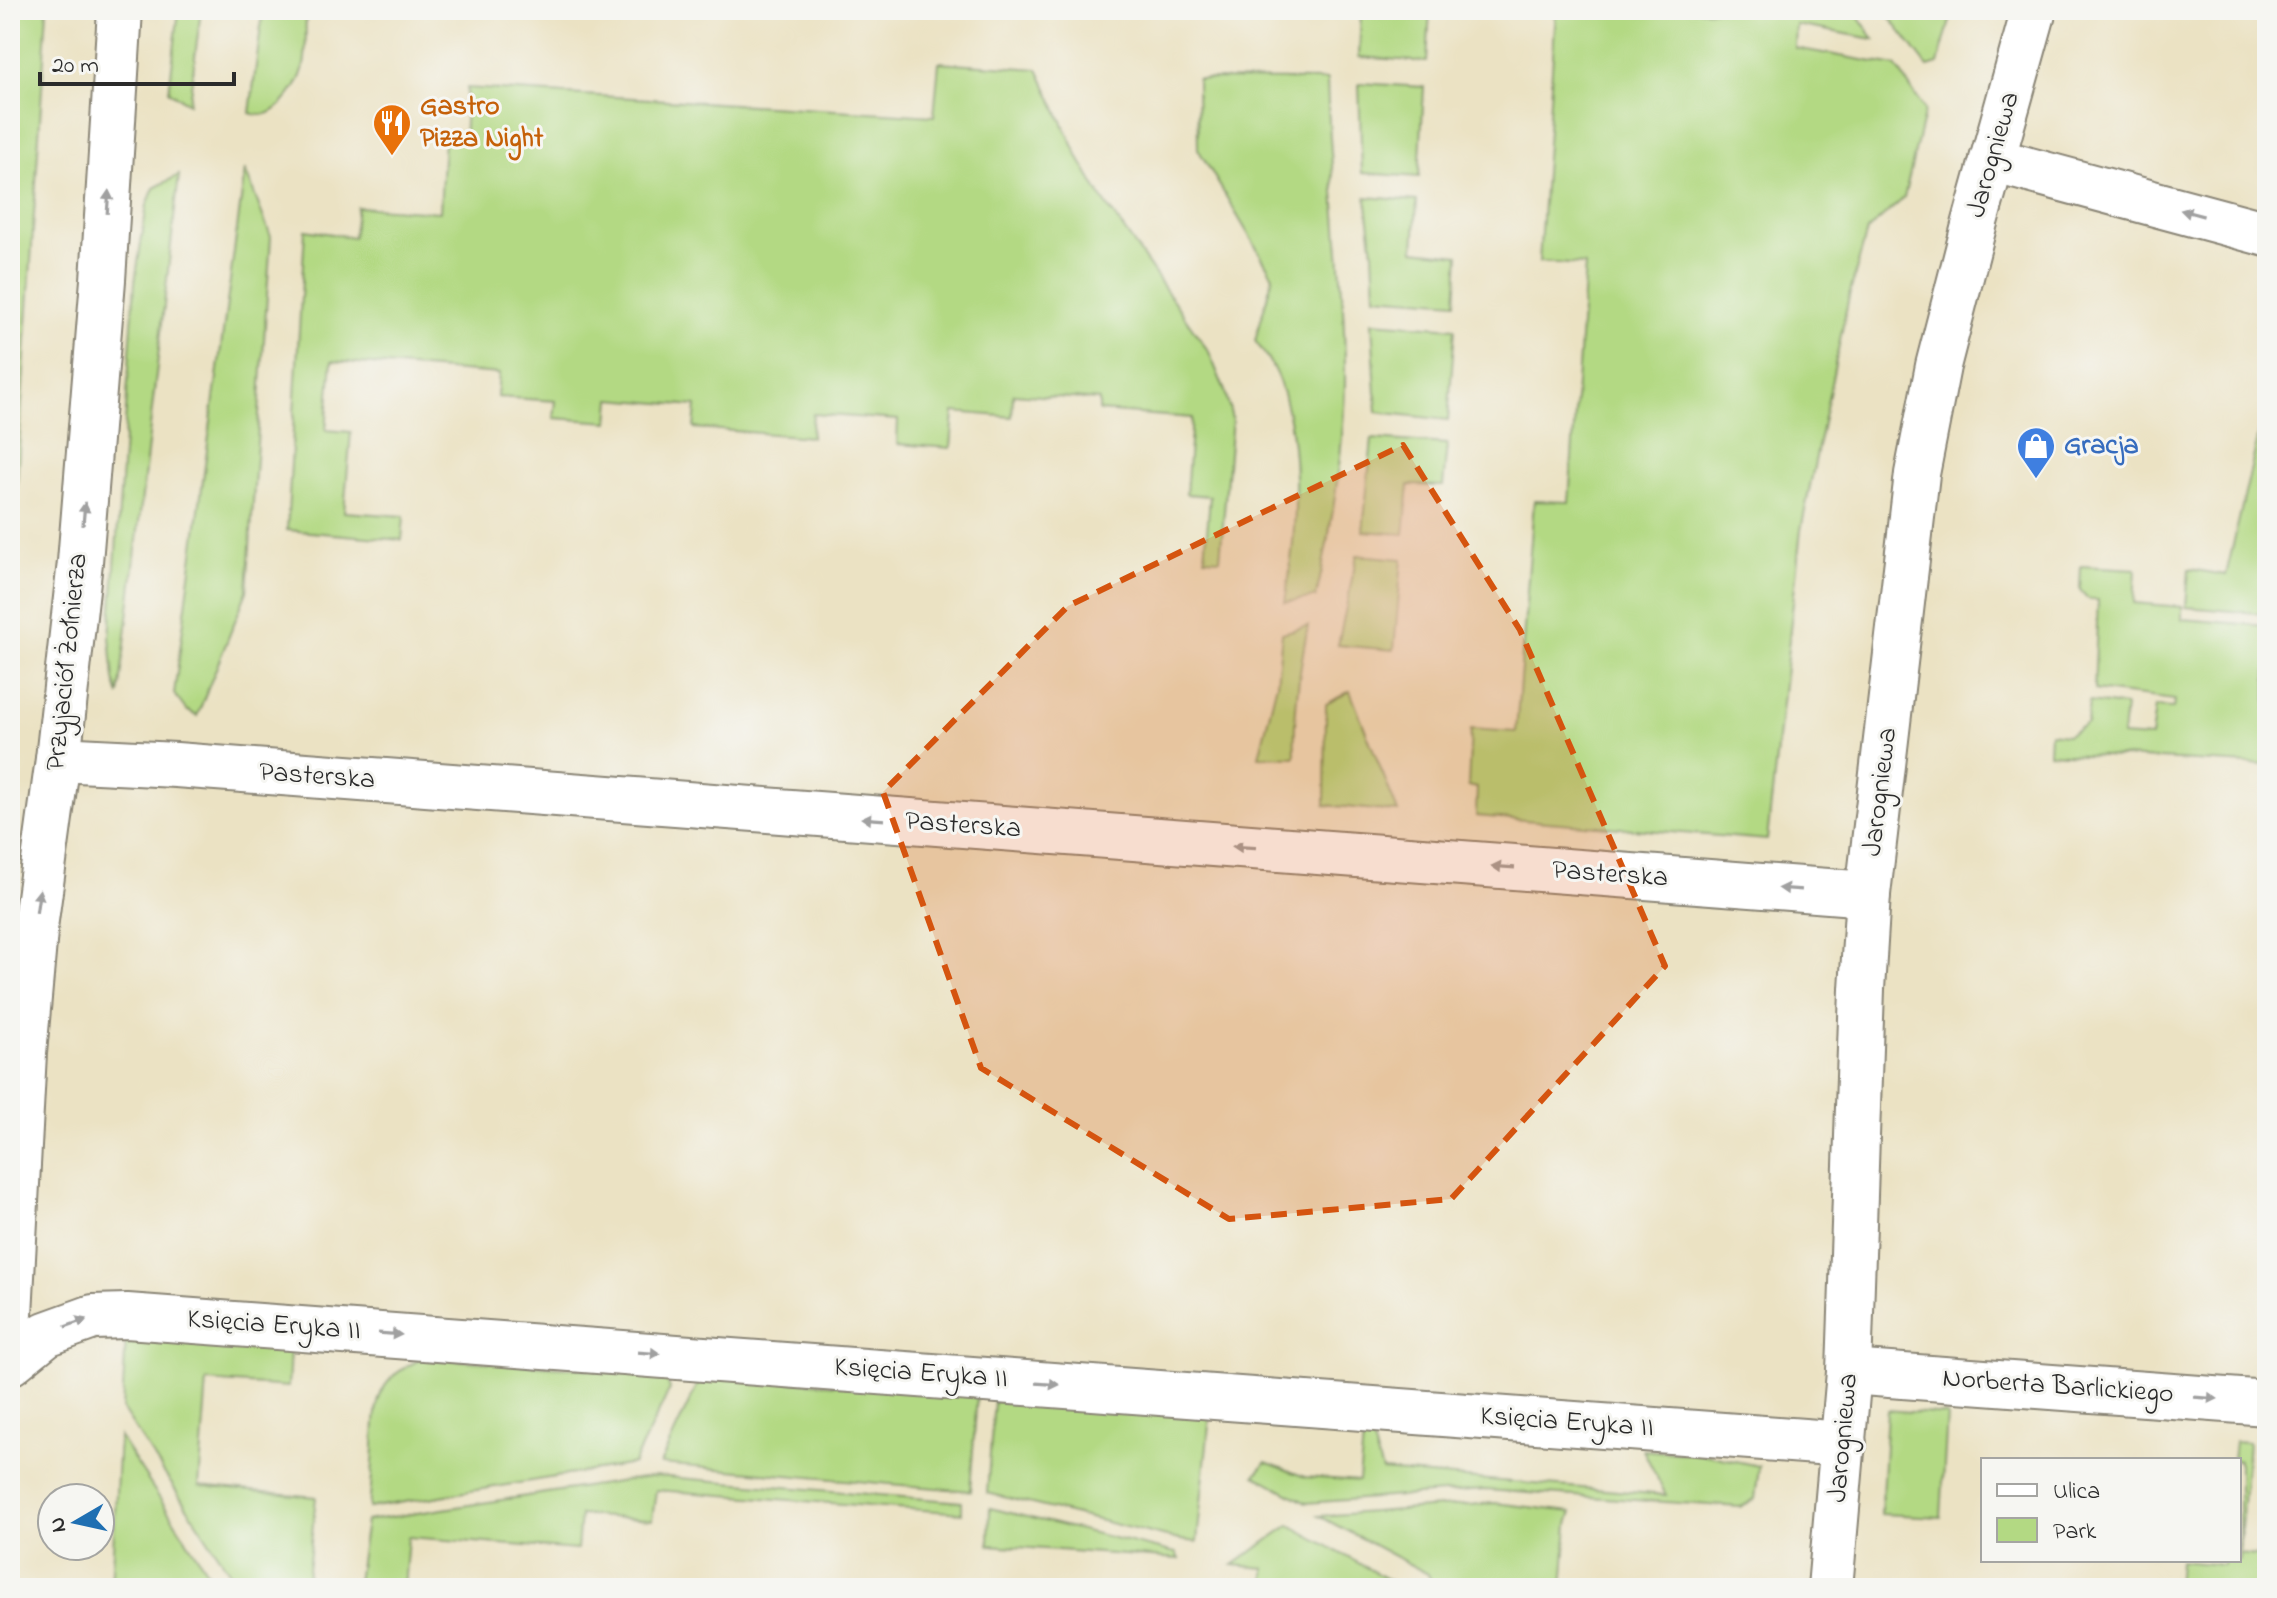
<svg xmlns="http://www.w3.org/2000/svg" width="2277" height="1598" viewBox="0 0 2277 1598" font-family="'Indie Flower',sans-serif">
<rect width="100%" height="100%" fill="#f6f6f2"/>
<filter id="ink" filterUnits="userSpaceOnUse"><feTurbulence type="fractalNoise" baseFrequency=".0125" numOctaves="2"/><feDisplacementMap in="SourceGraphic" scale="16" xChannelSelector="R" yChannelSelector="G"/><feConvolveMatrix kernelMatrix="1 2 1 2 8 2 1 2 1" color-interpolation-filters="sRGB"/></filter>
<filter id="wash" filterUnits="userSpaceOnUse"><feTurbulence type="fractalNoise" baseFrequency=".006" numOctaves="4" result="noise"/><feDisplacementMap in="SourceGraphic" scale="32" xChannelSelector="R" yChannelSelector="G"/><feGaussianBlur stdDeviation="1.8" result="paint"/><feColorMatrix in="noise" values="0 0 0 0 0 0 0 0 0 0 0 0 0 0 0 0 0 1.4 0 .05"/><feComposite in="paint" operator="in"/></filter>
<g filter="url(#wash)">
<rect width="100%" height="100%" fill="#ebe2c3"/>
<g fill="#b3d983" stroke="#6f8257" stroke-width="2">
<path d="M 10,10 L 47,10 L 10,591 Z"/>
<path d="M 179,10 L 201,10 L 189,103 L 169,91 Z"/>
<path d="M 263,10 L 306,10 C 304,51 313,71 283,103 C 273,113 264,118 250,113 Z"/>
<path d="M 1361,10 L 1430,10 L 1427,62 L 1359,57 Z"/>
<path d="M 1556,10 L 1854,10 L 1874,39 L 1796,25 L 1795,48 L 1896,66 L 1925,110 L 1904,198 L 1867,231 L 1849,296 L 1801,530 L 1767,840 L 1476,816 L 1477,788 L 1468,786 L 1471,729 L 1516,732 L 1534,501 L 1569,502 L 1585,265 L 1539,262 Z"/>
<path d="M 1884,10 L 1953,10 L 1938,64 L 1928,67 Z"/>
<path d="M 939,62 L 1038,69 L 1080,160 L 1102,198 L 1209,352 L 1225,391 L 1232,419 L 1220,559 L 1205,558 L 1210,496 L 1186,494 L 1192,418 L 1099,411 L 1099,400 L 1013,394 L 1012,417 L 954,412 L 951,448 L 897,444 L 898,420 L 813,414 L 811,437 L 694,428 L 696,406 L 611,399 L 609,422 L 554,418 L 556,401 L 497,397 L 499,374 L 332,361 L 326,430 L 351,432 L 344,512 L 404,516 L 402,540 L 287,530 L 305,230 L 353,237 L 357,207 L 440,212 L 444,139 L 464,140 L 467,88 L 934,116 Z"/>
<path d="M 1197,79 L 1327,80 C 1330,182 1346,283 1345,385 C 1343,457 1332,527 1316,597 L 1285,602 C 1297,535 1302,449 1280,384 C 1275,368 1265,354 1255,341 L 1273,276 L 1198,149 Z"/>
<path d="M 1359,83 L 1424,87 L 1419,177 L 1362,173 Z"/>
<path d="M 245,170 L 271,237 L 247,591 L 197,716 L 186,710 L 174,694 Z"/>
<path d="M 179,175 L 119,696 L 114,679 L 110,637 L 135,282 L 147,205 L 154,188 Z"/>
<path d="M 1366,197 L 1417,201 L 1414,250 L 1459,255 L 1456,302 L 1375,296 L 1373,252 Z"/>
<path d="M 1372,322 L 1455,328 L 1448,420 L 1377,412 Z"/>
<path d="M 2267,399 L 2267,614 L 2186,607 L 2189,569 L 2226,575 Z"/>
<path d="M 1372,439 L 1447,444 L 1443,486 L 1409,485 L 1404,534 L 1363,531 Z"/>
<path d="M 1357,555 L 1402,559 L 1394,650 L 1338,645 Z"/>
<path d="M 2081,566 L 2136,569 L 2134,603 L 2182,607 L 2182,619 L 2267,626 L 2267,765 L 2049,753 L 2050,733 L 2067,735 L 2087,724 L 2089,702 L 2125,706 L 2122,736 L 2151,738 L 2155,707 L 2173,708 L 2175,700 L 2094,690 L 2098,600 L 2089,600 L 2080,590 Z"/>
<path d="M 1308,626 C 1299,670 1293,712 1295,757 L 1259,756 L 1277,683 L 1282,633 Z"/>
<path d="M 1350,691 L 1398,812 L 1325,805 L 1326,704 Z"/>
<path d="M 126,1336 L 280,1346 L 290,1351 L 288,1387 L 207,1381 L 199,1486 L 316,1497 L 306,1588 L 240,1588 L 122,1409 Z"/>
<path d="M 424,1358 L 665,1374 L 670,1389 L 633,1464 L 369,1508 C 371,1487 373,1467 374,1446 C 375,1400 377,1377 424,1358 Z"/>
<path d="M 702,1375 L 977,1395 L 970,1491 L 660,1464 Z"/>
<path d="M 994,1401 L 1210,1415 L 1197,1542 L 1179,1540 L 987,1493 Z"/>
<path d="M 1887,1410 L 1947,1415 L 1941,1517 L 1881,1514 Z"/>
<path d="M 1358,1428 L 1369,1429 L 1382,1471 L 1666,1495 L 1643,1450 L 1707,1455 L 1759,1466 L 1755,1499 L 1740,1507 L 1485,1490 L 1306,1503 L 1255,1475 L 1266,1462 L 1305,1477 L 1359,1481 L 1363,1439 L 1356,1438 Z"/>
<path d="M 119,1436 L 218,1588 L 111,1588 Z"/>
<path d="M 2235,1441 L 2248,1442 L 2239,1554 L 2267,1557 L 2267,1588 L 2177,1588 L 2179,1561 L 2223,1565 L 2224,1560 L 2239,1560 L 2239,1460 L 2233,1460 Z"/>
<path d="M 656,1476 L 962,1502 L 962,1513 L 656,1490 L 652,1520 L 580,1515 L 577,1550 L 408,1537 L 404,1588 L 356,1588 L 366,1521 Z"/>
<path d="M 1495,1503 L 1572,1512 L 1568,1524 L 1563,1588 L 1434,1588 L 1428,1574 L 1319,1516 Z"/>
<path d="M 990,1508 L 1176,1553 L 1179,1559 L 989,1545 Z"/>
<path d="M 1290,1525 L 1403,1588 L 1265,1588 L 1265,1568 L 1233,1565 Z"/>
</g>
</g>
<g filter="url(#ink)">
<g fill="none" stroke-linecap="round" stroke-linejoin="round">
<defs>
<g id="minor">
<path d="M 1992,160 L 2267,234"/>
<path d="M 58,759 L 176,765 L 1868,894"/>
<path d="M 10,1363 L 46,1334 L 93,1317 L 127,1316 L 1844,1444"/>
<path d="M 1849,1372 L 2267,1403"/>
<path d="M 1830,1588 L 1849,1372 L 1862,989 L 1868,894 L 1917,474 L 1938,366 L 1975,222 L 2034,10"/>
</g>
<path id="tertiary" d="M 10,1314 L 24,1053 L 36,920 L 58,759 L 80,562 L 103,280 L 120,10"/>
</defs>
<use href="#minor" stroke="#8b8677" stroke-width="48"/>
<use href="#tertiary" stroke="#8b8677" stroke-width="48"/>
<use href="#minor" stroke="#fff" stroke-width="44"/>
<use href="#tertiary" stroke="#fff" stroke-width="44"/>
</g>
<defs><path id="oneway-solid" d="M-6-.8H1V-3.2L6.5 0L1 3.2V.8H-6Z" transform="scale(2)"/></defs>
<g fill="#a0a0a0">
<use href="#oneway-solid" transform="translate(108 202) rotate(-86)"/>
<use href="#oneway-solid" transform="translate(2192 213) rotate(-165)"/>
<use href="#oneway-solid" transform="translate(84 514) rotate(-85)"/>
<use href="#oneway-solid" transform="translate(873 819) rotate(-176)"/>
<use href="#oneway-solid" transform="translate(1244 847) rotate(-177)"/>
<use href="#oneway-solid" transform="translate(1503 867) rotate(-176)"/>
<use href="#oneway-solid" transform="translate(1790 889) rotate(-176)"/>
<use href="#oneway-solid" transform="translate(38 901) rotate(-82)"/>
<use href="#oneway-solid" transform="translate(76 1323) rotate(-20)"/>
<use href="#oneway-solid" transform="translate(390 1334) rotate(4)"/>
<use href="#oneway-solid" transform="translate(649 1353) rotate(4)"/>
<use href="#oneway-solid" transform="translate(1048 1384) rotate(4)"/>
<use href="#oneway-solid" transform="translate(2206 1398) rotate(4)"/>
</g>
</g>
<path fill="#d5540f" fill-opacity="0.2" stroke="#d5540f" stroke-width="6" stroke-dasharray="16 10" stroke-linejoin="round" d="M 1403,445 L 1520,630 L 1665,966 L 1451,1199 L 1229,1219 L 981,1068 L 883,792 L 1068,606 Z"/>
<defs>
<symbol id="restaurant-pin" viewBox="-11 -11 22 30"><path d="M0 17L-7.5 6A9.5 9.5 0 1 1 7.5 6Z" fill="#e8710a" stroke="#f6f6f2"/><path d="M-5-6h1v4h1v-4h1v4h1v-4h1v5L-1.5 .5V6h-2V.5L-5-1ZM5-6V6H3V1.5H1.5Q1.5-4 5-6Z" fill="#fff"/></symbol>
<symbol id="shop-pin" viewBox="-11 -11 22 30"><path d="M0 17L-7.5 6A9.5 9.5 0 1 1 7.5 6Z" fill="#3f7fe0" stroke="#f6f6f2"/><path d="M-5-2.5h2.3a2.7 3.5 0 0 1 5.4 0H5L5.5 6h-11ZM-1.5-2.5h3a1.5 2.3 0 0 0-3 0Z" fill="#fff"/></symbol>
</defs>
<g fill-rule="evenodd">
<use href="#restaurant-pin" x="370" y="101" width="44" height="60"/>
<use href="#shop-pin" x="2014" y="424" width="44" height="60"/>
</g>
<g text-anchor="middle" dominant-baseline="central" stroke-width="6" stroke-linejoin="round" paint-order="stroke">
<g font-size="28" font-weight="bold" fill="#c56008" stroke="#f6f6f2" text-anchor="start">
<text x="420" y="107">Gastro<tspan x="420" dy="32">Pizza Night</tspan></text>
</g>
<g font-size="28" fill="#2b2b2b" stroke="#f6f6f2">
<text transform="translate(1994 155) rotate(-74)">Jarogniewa</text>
<text transform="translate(68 662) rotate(-84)">Przyjaciół Żołnierza</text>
<text transform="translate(317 777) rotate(4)">Pasterska</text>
<text transform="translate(1881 792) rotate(-83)">Jarogniewa</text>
<text transform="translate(963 826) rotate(4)">Pasterska</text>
<text transform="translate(1610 875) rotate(4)">Pasterska</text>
<text transform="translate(274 1326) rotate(4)">Księcia Eryka II</text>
<text transform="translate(921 1374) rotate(4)">Księcia Eryka II</text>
<text transform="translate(2058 1387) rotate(4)">Norberta Barlickiego</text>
<text transform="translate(1567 1423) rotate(4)">Księcia Eryka II</text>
<text transform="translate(1844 1438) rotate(-85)">Jarogniewa</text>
</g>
<g font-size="28" font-weight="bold" fill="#366cbe" stroke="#f6f6f2" text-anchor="start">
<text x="2064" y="446">Gracja</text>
</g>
</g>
<rect width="2277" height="1598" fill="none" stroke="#f6f6f2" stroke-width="40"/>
<rect x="1981" y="1458" width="260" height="104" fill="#f6f6f2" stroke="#a5a5a2" stroke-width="2"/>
<rect x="1997" y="1484" width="40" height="12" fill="#ffffff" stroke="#a5a5a2" stroke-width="2"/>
<text x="2053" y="1498" font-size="24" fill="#2b2b2b">Ulica</text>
<rect x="1997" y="1518" width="40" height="24" fill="#b3d983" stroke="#a5a5a2" stroke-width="2"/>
<text x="2053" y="1538" font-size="24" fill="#2b2b2b">Park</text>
<g transform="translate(76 1522) rotate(261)"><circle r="38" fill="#f6f6f2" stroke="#a5a5a2" stroke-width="2"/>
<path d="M0-6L14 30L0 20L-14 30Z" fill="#1f6fb2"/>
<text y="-12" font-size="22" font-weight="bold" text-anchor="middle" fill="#2b2b2b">N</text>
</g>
<path d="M40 72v12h194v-12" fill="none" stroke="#2b2b2b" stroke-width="4"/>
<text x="52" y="72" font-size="24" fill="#2b2b2b" stroke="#f6f6f2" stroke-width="6" paint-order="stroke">20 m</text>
</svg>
